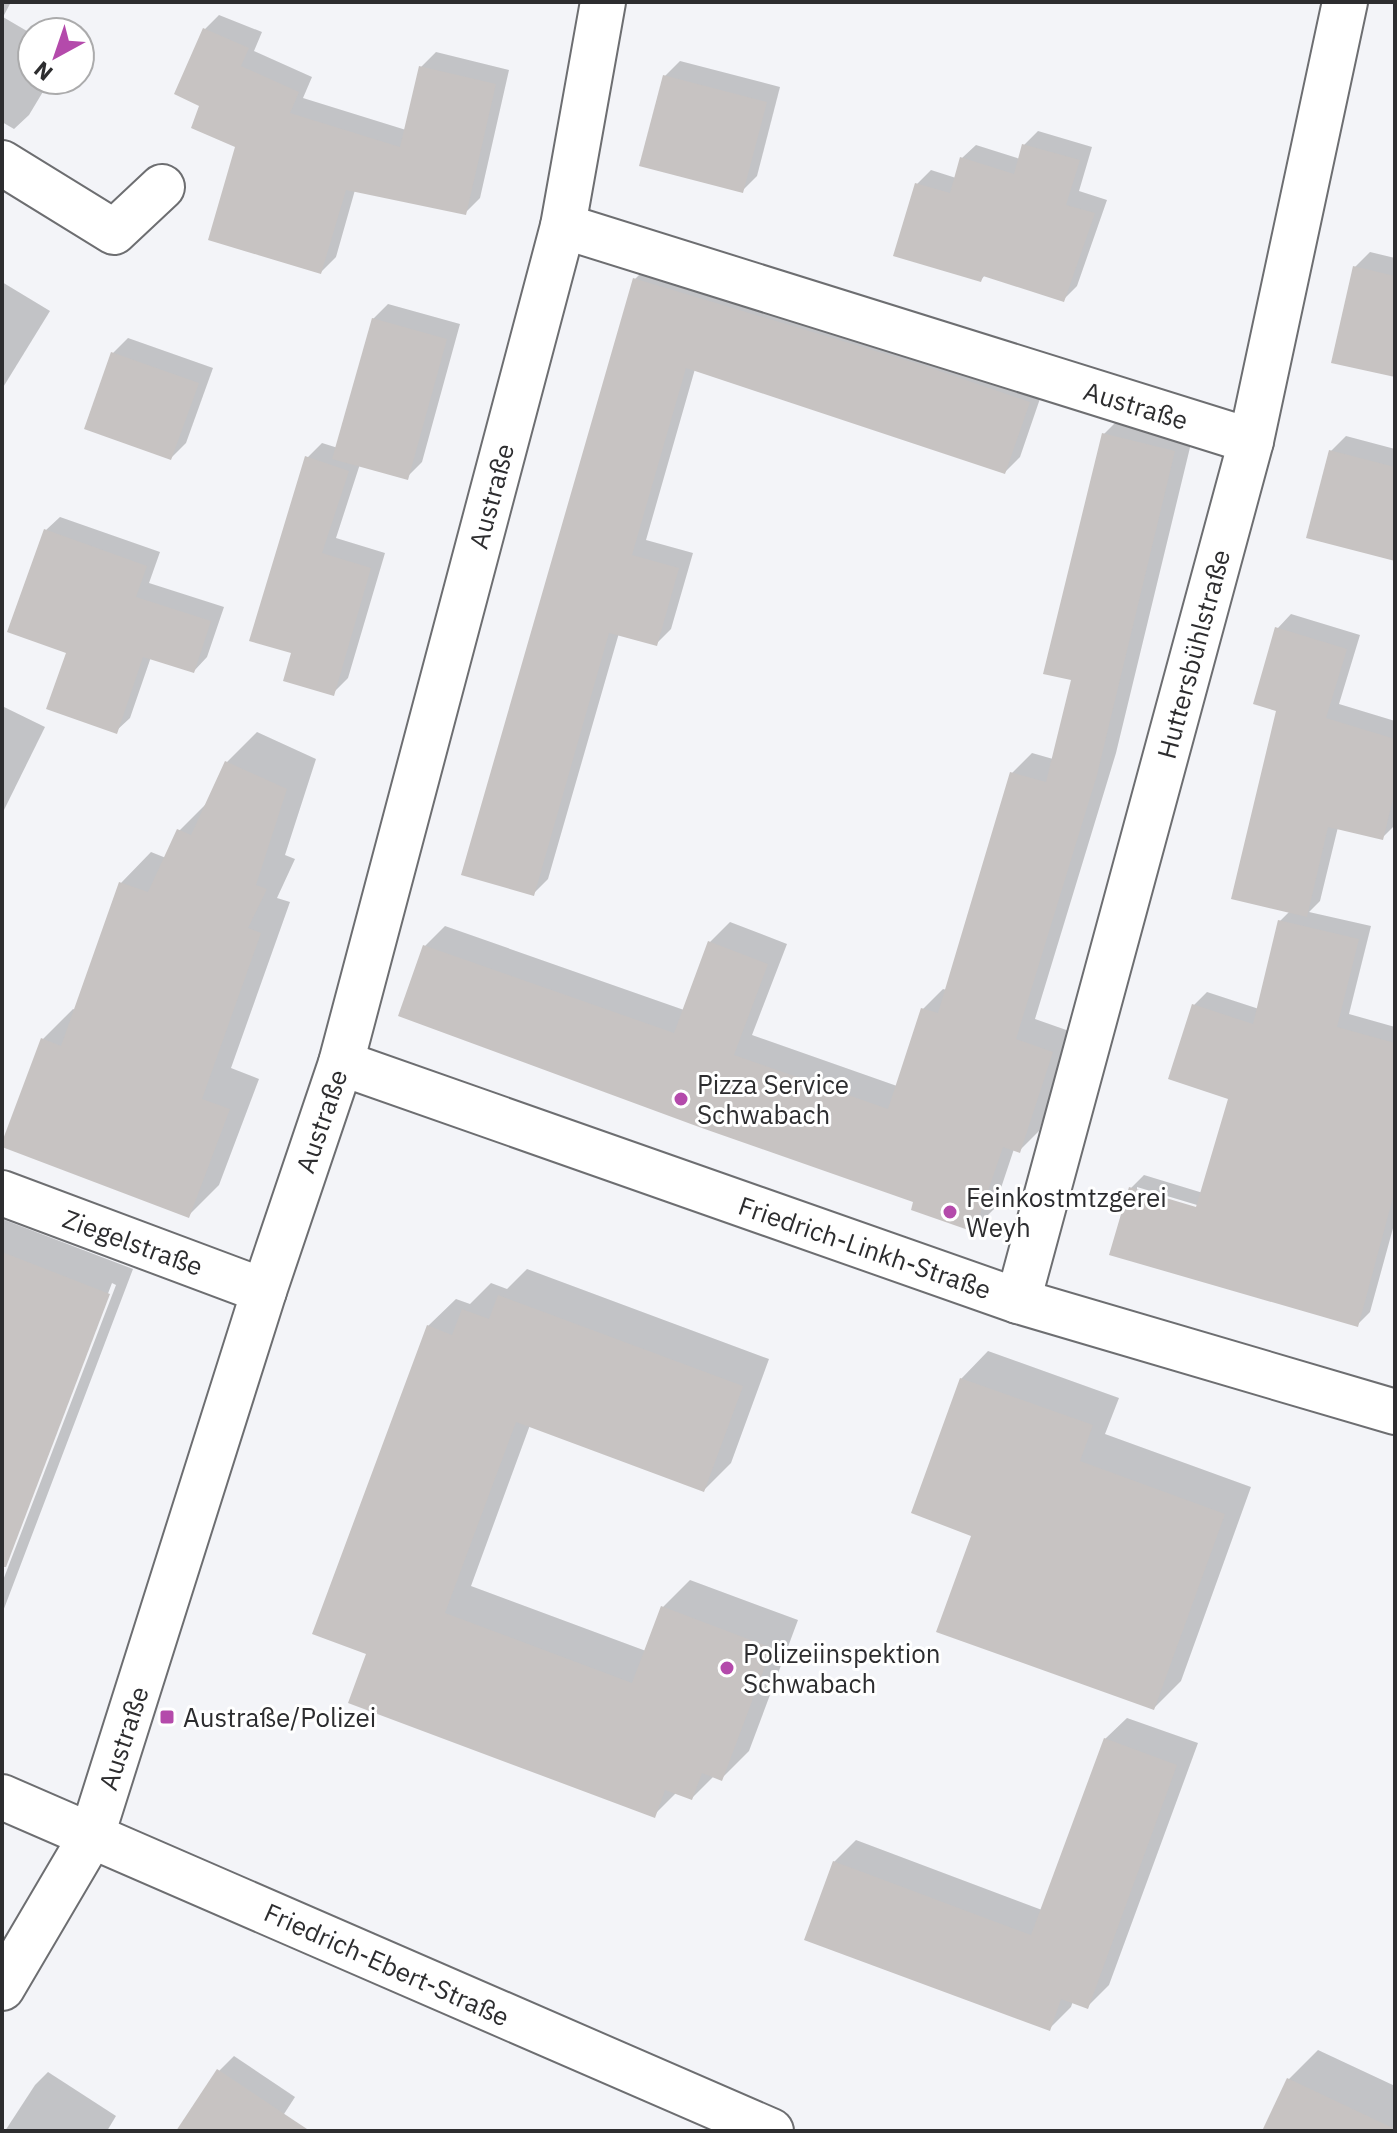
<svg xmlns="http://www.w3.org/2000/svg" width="1397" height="2133" viewBox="0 0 1397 2133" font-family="'IBM Plex Sans',sans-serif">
<rect width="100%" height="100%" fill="#f3f4f8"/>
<g fill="#0003" fill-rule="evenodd">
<path d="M 2,2 L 11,2 L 3,17 L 32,34 L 32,80 L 50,80 L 29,115 L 14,129 L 2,122 Z"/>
<path d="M 219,15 L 262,32 L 254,51 L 312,77 L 303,98 L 406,130 L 421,67 L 436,52 L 509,70 L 480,198 L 465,213 L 355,190 L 336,257 L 321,272 L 238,146 L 202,105 L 204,30 Z"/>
<path d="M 680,61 L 780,87 L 757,176 L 742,191 L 665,76 Z"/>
<path d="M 1038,131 L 1092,147 L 1079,191 L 1107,200 L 1077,286 L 1064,299 L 985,275 L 981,280 L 917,184 L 931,170 L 956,178 L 962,158 L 976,145 L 1020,159 L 1024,145 Z"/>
<path d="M 1370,252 L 1395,258 L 1395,374 L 1355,267 Z"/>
<path d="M 650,264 L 1044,387 L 1020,457 L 1005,472 L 695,369 L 646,540 L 693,553 L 671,629 L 656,644 L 619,633 L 548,879 L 533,894 L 635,279 Z"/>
<path d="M 2,282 L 50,311 L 2,389 Z"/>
<path d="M 388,304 L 460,324 L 422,462 L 407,477 L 360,464 L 336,538 L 385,553 L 348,678 L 333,693 L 293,652 L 307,458 L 322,443 L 338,448 L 373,319 Z"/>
<path d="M 128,338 L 213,368 L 186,443 L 171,458 L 86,428 L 113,353 Z"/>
<path d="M 1124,414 L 1194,431 L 1116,753 L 1035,1019 L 1072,1032 L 1039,1131 L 1019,1151 L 1014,1149 L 994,1209 L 974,1229 L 425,946 L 445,926 L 684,1010 L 710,942 L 730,922 L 787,944 L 752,1035 L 897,1086 L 923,1009 L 943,989 L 947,990 L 1012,773 L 1032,753 L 1053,759 L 1073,679 L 1104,434 Z"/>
<path d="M 1346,436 L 1395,449 L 1395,559 L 1331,451 Z"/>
<path d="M 60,517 L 160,552 L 149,583 L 224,607 L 207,657 L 194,671 L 151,657 L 130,718 L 116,731 L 46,530 Z"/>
<path d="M 1291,614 L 1360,635 L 1339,704 L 1395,721 L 1395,825 L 1382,838 L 1338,827 L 1320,901 L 1309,912 L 1371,926 L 1349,1014 L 1395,1027 L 1395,1221 L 1370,1312 L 1357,1325 L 1131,1188 L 1144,1175 L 1203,1193 L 1231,1098 L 1194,1005 L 1207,992 L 1259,1009 L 1280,921 L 1290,911 L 1277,629 ZM 1137,1187 L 1207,1208 L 1205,1212 L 1137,1192 Z"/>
<path d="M 2,706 L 45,727 L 2,814 Z"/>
<path d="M 257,732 L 316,759 L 285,855 L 295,859 L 277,898 L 290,902 L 231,1068 L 259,1079 L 219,1185 L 188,1216 L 43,1039 L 73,1009 L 76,1010 L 121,883 L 151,852 L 166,858 L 179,831 L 210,800 L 227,762 Z"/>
<path d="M 2,1219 L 133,1269 L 2,1614 L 2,1583 L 116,1285 L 112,1283 L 2,1572 Z"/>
<path d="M 527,1269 L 769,1359 L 731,1463 L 704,1490 L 530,1425 L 471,1586 L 646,1651 L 663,1607 L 690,1580 L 798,1620 L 749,1751 L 722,1778 L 714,1776 L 692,1798 L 677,1792 L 654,1815 L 369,1652 L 428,1326 L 456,1299 L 470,1304 L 491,1283 L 507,1289 Z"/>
<path d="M 988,1351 L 1119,1398 L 1105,1434 L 1251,1487 L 1181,1681 L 1154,1708 L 973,1535 L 961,1379 Z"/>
<path d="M 1127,1718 L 1198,1743 L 1109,1985 L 1087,2007 L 1073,2001 L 1071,2007 L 1049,2029 L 834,1862 L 856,1840 L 1042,1910 L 1105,1739 Z"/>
<path d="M 1318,2050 L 1395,2086 L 1395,2131 L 1264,2131 L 1288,2080 Z"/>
<path d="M 234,2056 L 295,2097 L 273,2131 L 191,2131 L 219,2071 Z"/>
<path d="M 48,2072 L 116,2116 L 107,2131 L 5,2131 L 35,2085 Z"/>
</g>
<g fill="#c7c3c2">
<path d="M 203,28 L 249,48 L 241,66 L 299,92 L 290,113 L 400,147 L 419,66 L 496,84 L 466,215 L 346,190 L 321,274 L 208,240 L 235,147 L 191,128 L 199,106 L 174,94 Z"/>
<path d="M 663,75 L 767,102 L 743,193 L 639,166 Z"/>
<path d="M 1022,144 L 1080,160 L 1066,205 L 1095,213 L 1064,302 L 983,276 L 981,282 L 893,256 L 915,183 L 950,193 L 960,157 L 1014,174 Z"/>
<path d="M 1353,266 L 1395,276 L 1395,377 L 1331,363 Z"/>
<path d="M 633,278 L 922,365 L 1030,402 L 1005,474 L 686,368 L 632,555 L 679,568 L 657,646 L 609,633 L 534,896 L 461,875 Z"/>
<path d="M 372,318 L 447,339 L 408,480 L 332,459 Z"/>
<path d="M 111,352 L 199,383 L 171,460 L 84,429 Z"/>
<path d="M 1102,433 L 1175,451 L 1097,775 L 1016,1039 L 1053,1052 L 1020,1153 L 1003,1147 L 974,1232 L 911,1210 L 913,1202 L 699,1127 L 398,1016 L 423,945 L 674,1033 L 708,941 L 768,964 L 734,1055 L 888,1109 L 921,1008 L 938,1013 L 1010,772 L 1046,782 L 1071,680 L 1043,674 Z"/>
<path d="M 1329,450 L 1395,467 L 1395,561 L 1306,538 Z"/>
<path d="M 305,456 L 349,471 L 322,553 L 371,568 L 334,696 L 283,681 L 291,653 L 249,641 Z"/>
<path d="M 44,529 L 147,566 L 136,597 L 211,621 L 194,673 L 143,657 L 117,734 L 46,709 L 66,653 L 7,632 Z"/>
<path d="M 1275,627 L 1347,649 L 1326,718 L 1395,739 L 1395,791 L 1383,840 L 1328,827 L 1307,917 L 1231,899 L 1276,711 L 1253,704 Z"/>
<path d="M 225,761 L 287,789 L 256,885 L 267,889 L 248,928 L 261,933 L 202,1099 L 230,1109 L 189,1218 L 2,1147 L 2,1142 L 41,1038 L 61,1046 L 119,882 L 148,892 L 177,829 L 191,835 Z"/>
<path d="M 1278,920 L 1359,939 L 1337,1027 L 1395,1043 L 1395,1190 L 1358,1327 L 1109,1255 L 1129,1187 L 1196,1207 L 1228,1099 L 1168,1079 L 1192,1004 L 1253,1024 Z"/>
<path d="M 2,1252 L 110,1294 L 6,1567 L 2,1567 Z"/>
<path d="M 498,1295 L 743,1386 L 704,1492 L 516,1422 L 445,1613 L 632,1683 L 661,1606 L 772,1648 L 722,1781 L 702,1773 L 692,1800 L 665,1790 L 655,1818 L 348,1703 L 366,1654 L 312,1634 L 427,1325 L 452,1335 L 462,1309 L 489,1319 Z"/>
<path d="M 960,1378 L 1093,1425 L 1080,1461 L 1225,1514 L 1154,1710 L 936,1632 L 971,1536 L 911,1513 Z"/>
<path d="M 1104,1738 L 1177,1765 L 1088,2009 L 1061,1999 L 1050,2031 L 804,1940 L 833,1861 L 1031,1935 Z"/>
<path d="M 217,2069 L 310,2131 L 176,2131 Z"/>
<path d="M 1287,2078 L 1395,2129 L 1395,2131 L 1262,2131 Z"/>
</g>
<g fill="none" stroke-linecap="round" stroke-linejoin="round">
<defs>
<g id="minor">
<path d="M 2,163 L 114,232 L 162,187"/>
<path d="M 563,226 L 1251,441"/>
<path d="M 341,1063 L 1018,1301 L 1395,1412"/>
<path d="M 2,1193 L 264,1291"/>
<path d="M 1018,1301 L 1251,441 L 1345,2"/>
<path d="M 2,1797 L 771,2131"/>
<path d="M 2,1988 L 92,1835 L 264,1291 L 341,1063 L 563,226 L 603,2"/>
</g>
</defs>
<use href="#minor" stroke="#6d6e71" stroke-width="48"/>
<use href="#minor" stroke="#fff" stroke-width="44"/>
</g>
<g fill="#b44aab" stroke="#fff" stroke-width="3">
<circle cx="681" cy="1099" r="8"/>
<circle cx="950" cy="1212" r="8"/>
<circle cx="727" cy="1668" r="8"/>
<rect x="159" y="1709" width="16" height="16" rx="4"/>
</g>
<g text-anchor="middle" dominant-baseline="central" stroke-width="6" stroke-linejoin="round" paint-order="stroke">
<g font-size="26" fill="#2d2d2f" stroke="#fff">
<text transform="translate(1136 405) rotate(17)">Austraße</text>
<text transform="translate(491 496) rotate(-75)">Austraße</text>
<text transform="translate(1193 654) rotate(-75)">Huttersbühlstraße</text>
<text transform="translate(321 1121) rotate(-71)">Austraße</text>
<text transform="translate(133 1242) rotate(20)">Ziegelstraße</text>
<text transform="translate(865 1247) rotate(19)">Friedrich-Linkh-Straße</text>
<text transform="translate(123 1738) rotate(-72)">Austraße</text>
<text transform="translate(387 1964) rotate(24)">Friedrich-Ebert-Straße</text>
</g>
<g font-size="26" fill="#2d2d2f" stroke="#fff" text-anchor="start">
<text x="697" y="1084">Pizza Service<tspan x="697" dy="30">Schwabach</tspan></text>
<text x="966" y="1197">Feinkostmtzgerei<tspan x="966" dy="30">Weyh</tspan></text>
<text x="743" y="1653">Polizeiinspektion<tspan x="743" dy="30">Schwabach</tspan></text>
<text x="183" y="1717">Austraße/Polizei</text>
</g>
</g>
<rect width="1397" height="2133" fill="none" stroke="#2d2d2f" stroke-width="8"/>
<g transform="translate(56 56) rotate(220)"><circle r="38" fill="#ffffff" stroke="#ababac" stroke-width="2"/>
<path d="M0-6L14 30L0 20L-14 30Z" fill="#b44aab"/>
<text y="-12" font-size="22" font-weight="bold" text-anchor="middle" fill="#2d2d2f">N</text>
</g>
</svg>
